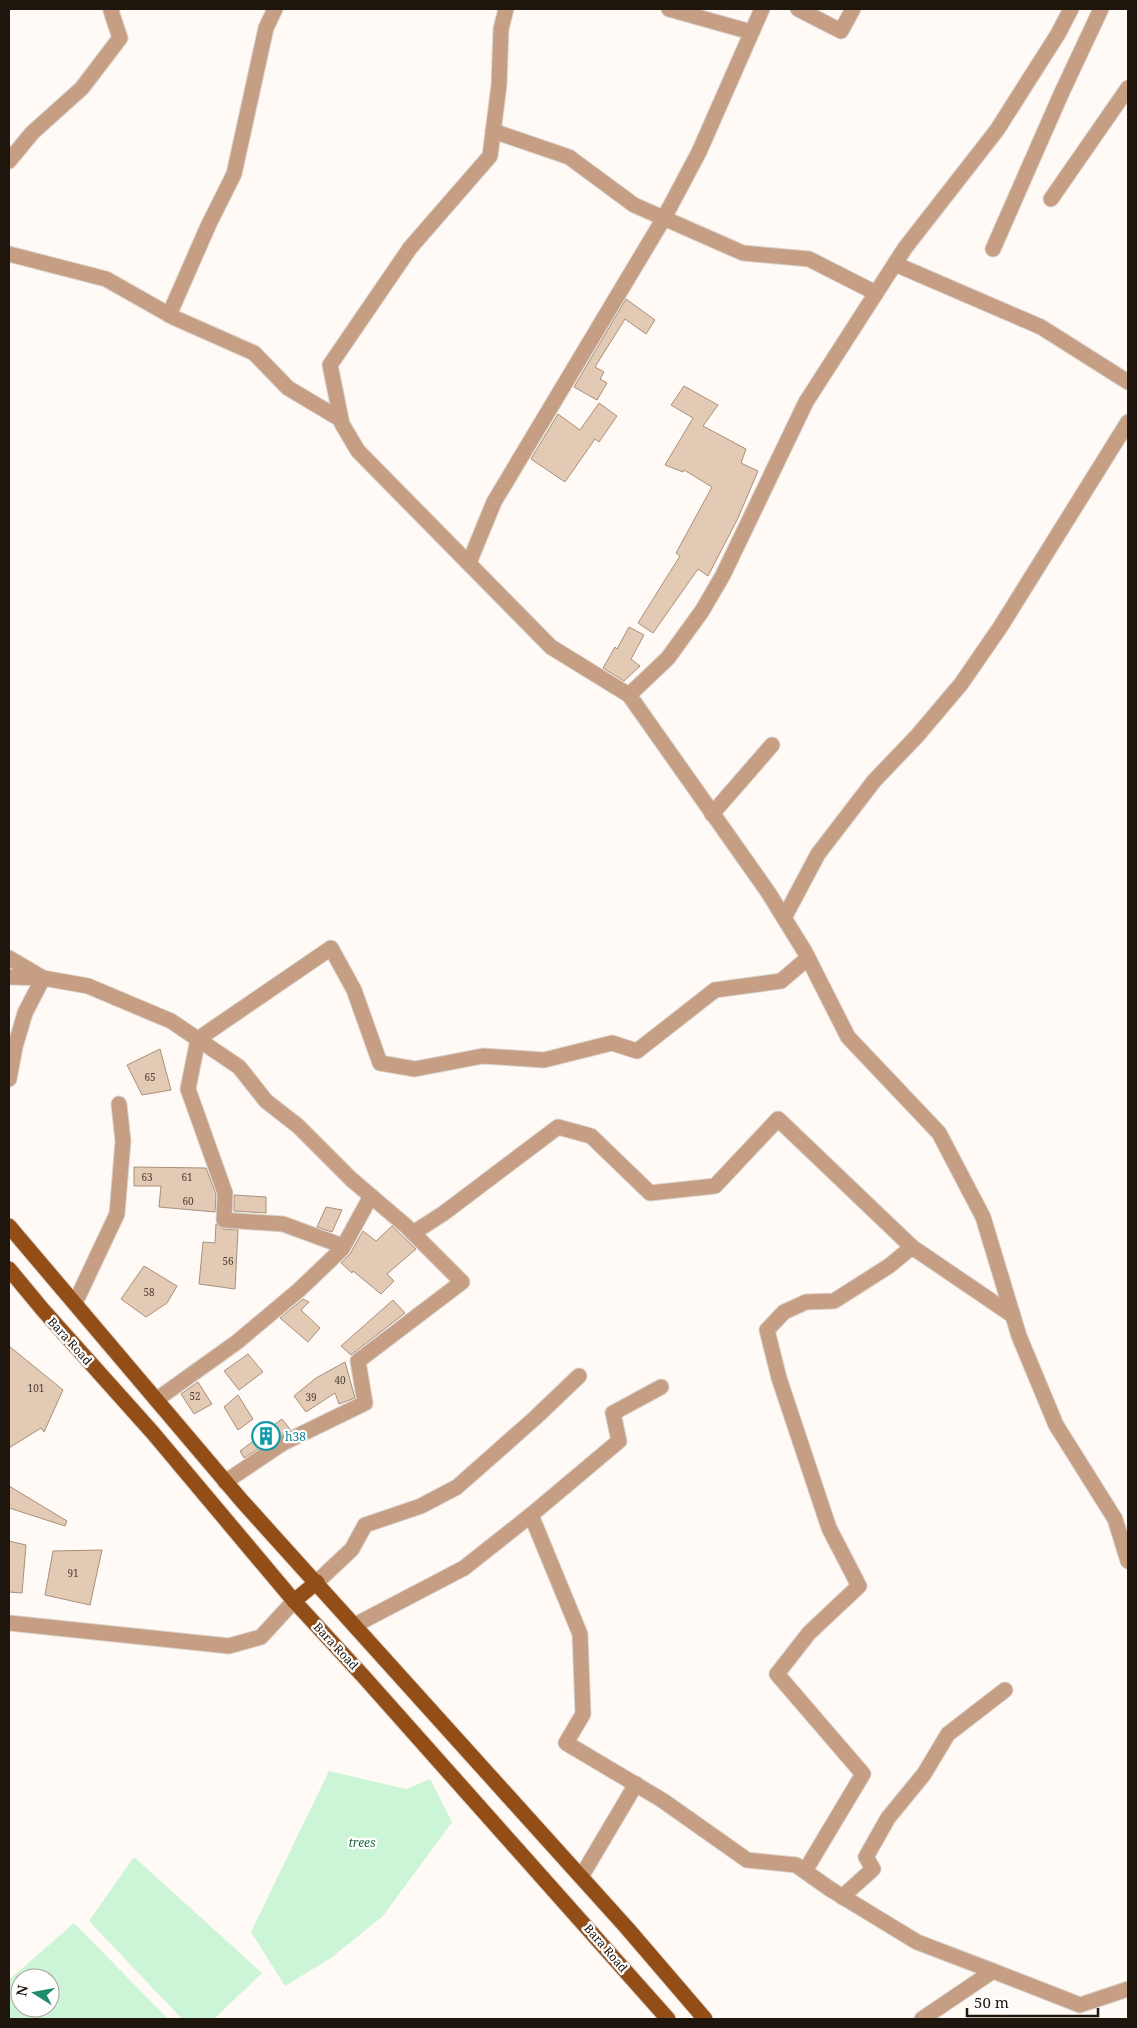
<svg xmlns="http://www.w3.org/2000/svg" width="1137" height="2028" viewBox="0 0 1137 2028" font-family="'Noto Serif',serif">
<rect width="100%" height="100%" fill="#fffaf5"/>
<g fill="#ccf4d6" fill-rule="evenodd">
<path d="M 329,1771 L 406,1789 L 430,1779 L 452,1822 L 383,1916 L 331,1958 L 285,1986 L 251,1932 Z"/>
<path d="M 134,1857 L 262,1973 L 214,2019 L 182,2019 L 89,1921 Z"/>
<path d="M 74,1923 L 168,2019 L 9,2019 L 9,1980 ZM 20,1978 L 50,1978 L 50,2008 L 20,2008 Z"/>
</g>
<g fill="#e3cab4" stroke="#a8907c">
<path d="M 626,299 L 655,320 L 646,334 L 625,319 L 595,367 L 604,372 L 600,379 L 607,383 L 597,400 L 574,387 Z"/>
<path d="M 684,386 L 718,405 L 703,426 L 746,449 L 741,463 L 758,471 L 738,518 L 708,576 L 698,569 L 653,633 L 638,623 L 680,556 L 676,553 L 712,487 L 684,470 L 683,472 L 665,465 L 693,418 L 671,405 Z"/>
<path d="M 599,403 L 617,416 L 599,442 L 595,439 L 565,482 L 531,459 L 558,414 L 580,430 Z"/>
<path d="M 629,627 L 644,635 L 631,659 L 640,666 L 624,681 L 603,668 L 615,647 L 617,649 Z"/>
<path d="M 160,1049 L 171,1090 L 142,1095 L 127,1065 Z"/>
<path d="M 134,1167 L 206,1168 L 216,1194 L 215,1212 L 159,1207 L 161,1186 L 134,1186 Z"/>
<path d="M 234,1195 L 266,1197 L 266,1213 L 234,1211 Z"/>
<path d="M 326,1207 L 342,1210 L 332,1232 L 317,1227 Z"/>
<path d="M 216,1224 L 223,1229 L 238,1230 L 235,1289 L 199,1284 L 203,1242 L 215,1243 Z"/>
<path d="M 392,1226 L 416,1249 L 387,1274 L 394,1281 L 381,1294 L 353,1271 L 352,1273 L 341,1263 L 350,1254 L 363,1231 L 376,1241 Z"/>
<path d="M 144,1266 L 177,1286 L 167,1303 L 146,1317 L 121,1299 Z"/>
<path d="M 303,1299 L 309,1302 L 301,1310 L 320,1328 L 308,1342 L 280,1318 Z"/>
<path d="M 393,1300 L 405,1313 L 351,1355 L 341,1346 Z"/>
<path d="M 9,1346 L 63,1390 L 44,1432 L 41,1428 L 9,1448 Z"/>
<path d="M 248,1354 L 263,1372 L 239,1390 L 224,1371 Z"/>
<path d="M 345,1362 L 355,1398 L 339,1404 L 335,1393 L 306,1412 L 294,1396 L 316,1378 Z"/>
<path d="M 198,1382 L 212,1404 L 194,1414 L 181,1394 Z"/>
<path d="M 238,1395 L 253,1419 L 238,1430 L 224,1407 Z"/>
<path d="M 282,1419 L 290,1429 L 244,1458 L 240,1451 L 256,1439 L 254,1433 L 269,1425 L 271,1427 Z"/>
<path d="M 9,1486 L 67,1521 L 65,1526 L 9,1508 Z"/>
<path d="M 9,1541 L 26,1545 L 22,1593 L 9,1592 Z"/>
<path d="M 102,1550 L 90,1605 L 45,1595 L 53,1551 Z"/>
</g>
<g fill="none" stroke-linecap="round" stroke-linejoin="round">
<defs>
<g id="minor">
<path d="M 506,9 L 501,29 L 499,85 L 490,156 L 410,248 L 330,365 L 342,424 L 358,451 L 551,647 L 629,695 L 768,892 L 805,952 L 848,1037 L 939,1133 L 983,1217 L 1019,1336 L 1056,1425 L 1115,1519 L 1128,1561"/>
<path d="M 669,9 L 751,32"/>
<path d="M 798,9 L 841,31 L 853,9"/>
<path d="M 493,131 L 569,157 L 634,205 L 743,253 L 809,259 L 876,293"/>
<path d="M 9,161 L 32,133 L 82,88 L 120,38 L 111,11 L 112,9"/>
<path d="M 1051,199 L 1128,88"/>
<path d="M 993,249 L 1062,92 L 1101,9"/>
<path d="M 9,254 L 106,279 L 175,318 L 254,353 L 288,388 L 340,419"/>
<path d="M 895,264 L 1041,327 L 1128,382"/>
<path d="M 169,315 L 209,224 L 234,174 L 266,28 L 275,9"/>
<path d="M 469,563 L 494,502 L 664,218 L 699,152 L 762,9"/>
<path d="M 629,695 L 668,658 L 702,611 L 723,575 L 806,402 L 905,248 L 997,130 L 1058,34 L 1071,9"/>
<path d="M 712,814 L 772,745"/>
<path d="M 784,918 L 818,854 L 874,781 L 917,736 L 961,684 L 1001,626 L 1128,422"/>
<path d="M 9,958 L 43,978 L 25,1013 L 15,1047 L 9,1079"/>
<path d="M 9,977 L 43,978 L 88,986 L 171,1021 L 239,1067 L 266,1101 L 298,1126 L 351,1179 L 406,1226 L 462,1282 L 358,1361 L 365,1403 L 283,1443 L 225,1482"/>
<path d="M 413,1233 L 444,1213 L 558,1127 L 591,1136 L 650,1193 L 715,1186 L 778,1119 L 912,1247"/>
<path d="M 343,1246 L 283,1224 L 224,1220 L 225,1193 L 188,1089 L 198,1039 L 331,948 L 354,990 L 380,1063 L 415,1069 L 483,1056 L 544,1060 L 612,1043 L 637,1051 L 715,990 L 781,981 L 808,958"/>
<path d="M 75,1303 L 117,1214 L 123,1141 L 119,1104"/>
<path d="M 156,1400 L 237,1342 L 299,1290 L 342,1249 L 371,1196"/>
<path d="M 531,1515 L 619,1441 L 613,1413 L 661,1387"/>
<path d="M 317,1582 L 352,1549 L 365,1525 L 421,1506 L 457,1487 L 535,1418 L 579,1376"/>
<path d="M 9,1623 L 229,1646 L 261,1637 L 294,1601"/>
<path d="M 355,1625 L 464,1568 L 531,1515 L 580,1634 L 583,1714 L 566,1743 L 662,1800 L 747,1860 L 796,1865 L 830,1889 L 917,1942 L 993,1971"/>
<path d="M 805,1871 L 863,1774 L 777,1674 L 809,1633 L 859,1586 L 829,1528 L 779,1378 L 767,1330 L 784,1312 L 806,1302 L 834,1301 L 889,1266 L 912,1247 L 1012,1315"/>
<path d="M 581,1877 L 636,1784"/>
<path d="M 842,1897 L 873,1869 L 866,1857 L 888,1818 L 924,1774 L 948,1734 L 1005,1690"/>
<path d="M 922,2019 L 993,1971 L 1080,2005 L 1128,1989"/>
</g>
<g id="major">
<path d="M 9,1226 L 242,1501 L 627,1928 L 705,2019"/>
<path d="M 9,1269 L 43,1310 L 153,1433 L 294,1601 L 364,1677 L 668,2019"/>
<path d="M 294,1601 L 317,1582"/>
</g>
</defs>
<use href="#minor" stroke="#dbd5d0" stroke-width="17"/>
<use href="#major" stroke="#dbd5d0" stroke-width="17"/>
<use href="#minor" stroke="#c59e84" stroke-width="15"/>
<use href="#major" stroke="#924e16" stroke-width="15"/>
</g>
<defs>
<symbol id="building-ring" viewBox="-11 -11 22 22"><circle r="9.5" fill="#fff" stroke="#0f9aa8" stroke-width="1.5"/><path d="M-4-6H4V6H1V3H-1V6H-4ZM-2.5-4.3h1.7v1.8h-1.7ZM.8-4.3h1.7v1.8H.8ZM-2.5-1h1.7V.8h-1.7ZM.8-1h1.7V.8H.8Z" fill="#0f9aa8"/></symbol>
</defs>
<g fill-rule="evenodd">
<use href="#building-ring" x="250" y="1420" width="32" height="32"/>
</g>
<g text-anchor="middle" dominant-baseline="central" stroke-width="4.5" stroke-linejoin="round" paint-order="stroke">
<g font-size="10" fill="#4f4237">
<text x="150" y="1077">65</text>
<text x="147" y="1177">63</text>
<text x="187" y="1177">61</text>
<text x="188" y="1201">60</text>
<text x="228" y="1261">56</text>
<text x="149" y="1292">58</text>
<text x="340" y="1380">40</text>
<text x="36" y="1388">101</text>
<text x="195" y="1396">52</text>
<text x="311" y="1397">39</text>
<text x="73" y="1573">91</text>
</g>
<g font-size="12" fill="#1e150d" stroke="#fff">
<text transform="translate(70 1341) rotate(48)">Bara Road</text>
<text transform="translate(336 1646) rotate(47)">Bara Road</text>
<text transform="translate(606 1948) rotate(49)">Bara Road</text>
</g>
<g font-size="12" fill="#0d838f" stroke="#fff" text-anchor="start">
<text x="285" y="1436">h38</text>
</g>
<g font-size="12" font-style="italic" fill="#1d683c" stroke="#fff">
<text x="362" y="1842">trees</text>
</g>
</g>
<rect width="1137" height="2028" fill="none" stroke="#1e150d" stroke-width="20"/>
<g transform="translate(35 1993) rotate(281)"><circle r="24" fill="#ffffff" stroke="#a5a19e"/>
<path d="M0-4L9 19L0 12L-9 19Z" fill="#1f8d6d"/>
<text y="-8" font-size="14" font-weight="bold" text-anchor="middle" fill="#1e150d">N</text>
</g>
<path d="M967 2008v8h131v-8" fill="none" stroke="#1e150d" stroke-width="2.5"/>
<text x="974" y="2008" font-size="15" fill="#1e150d" stroke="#ffffff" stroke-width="4" paint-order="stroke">50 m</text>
</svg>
